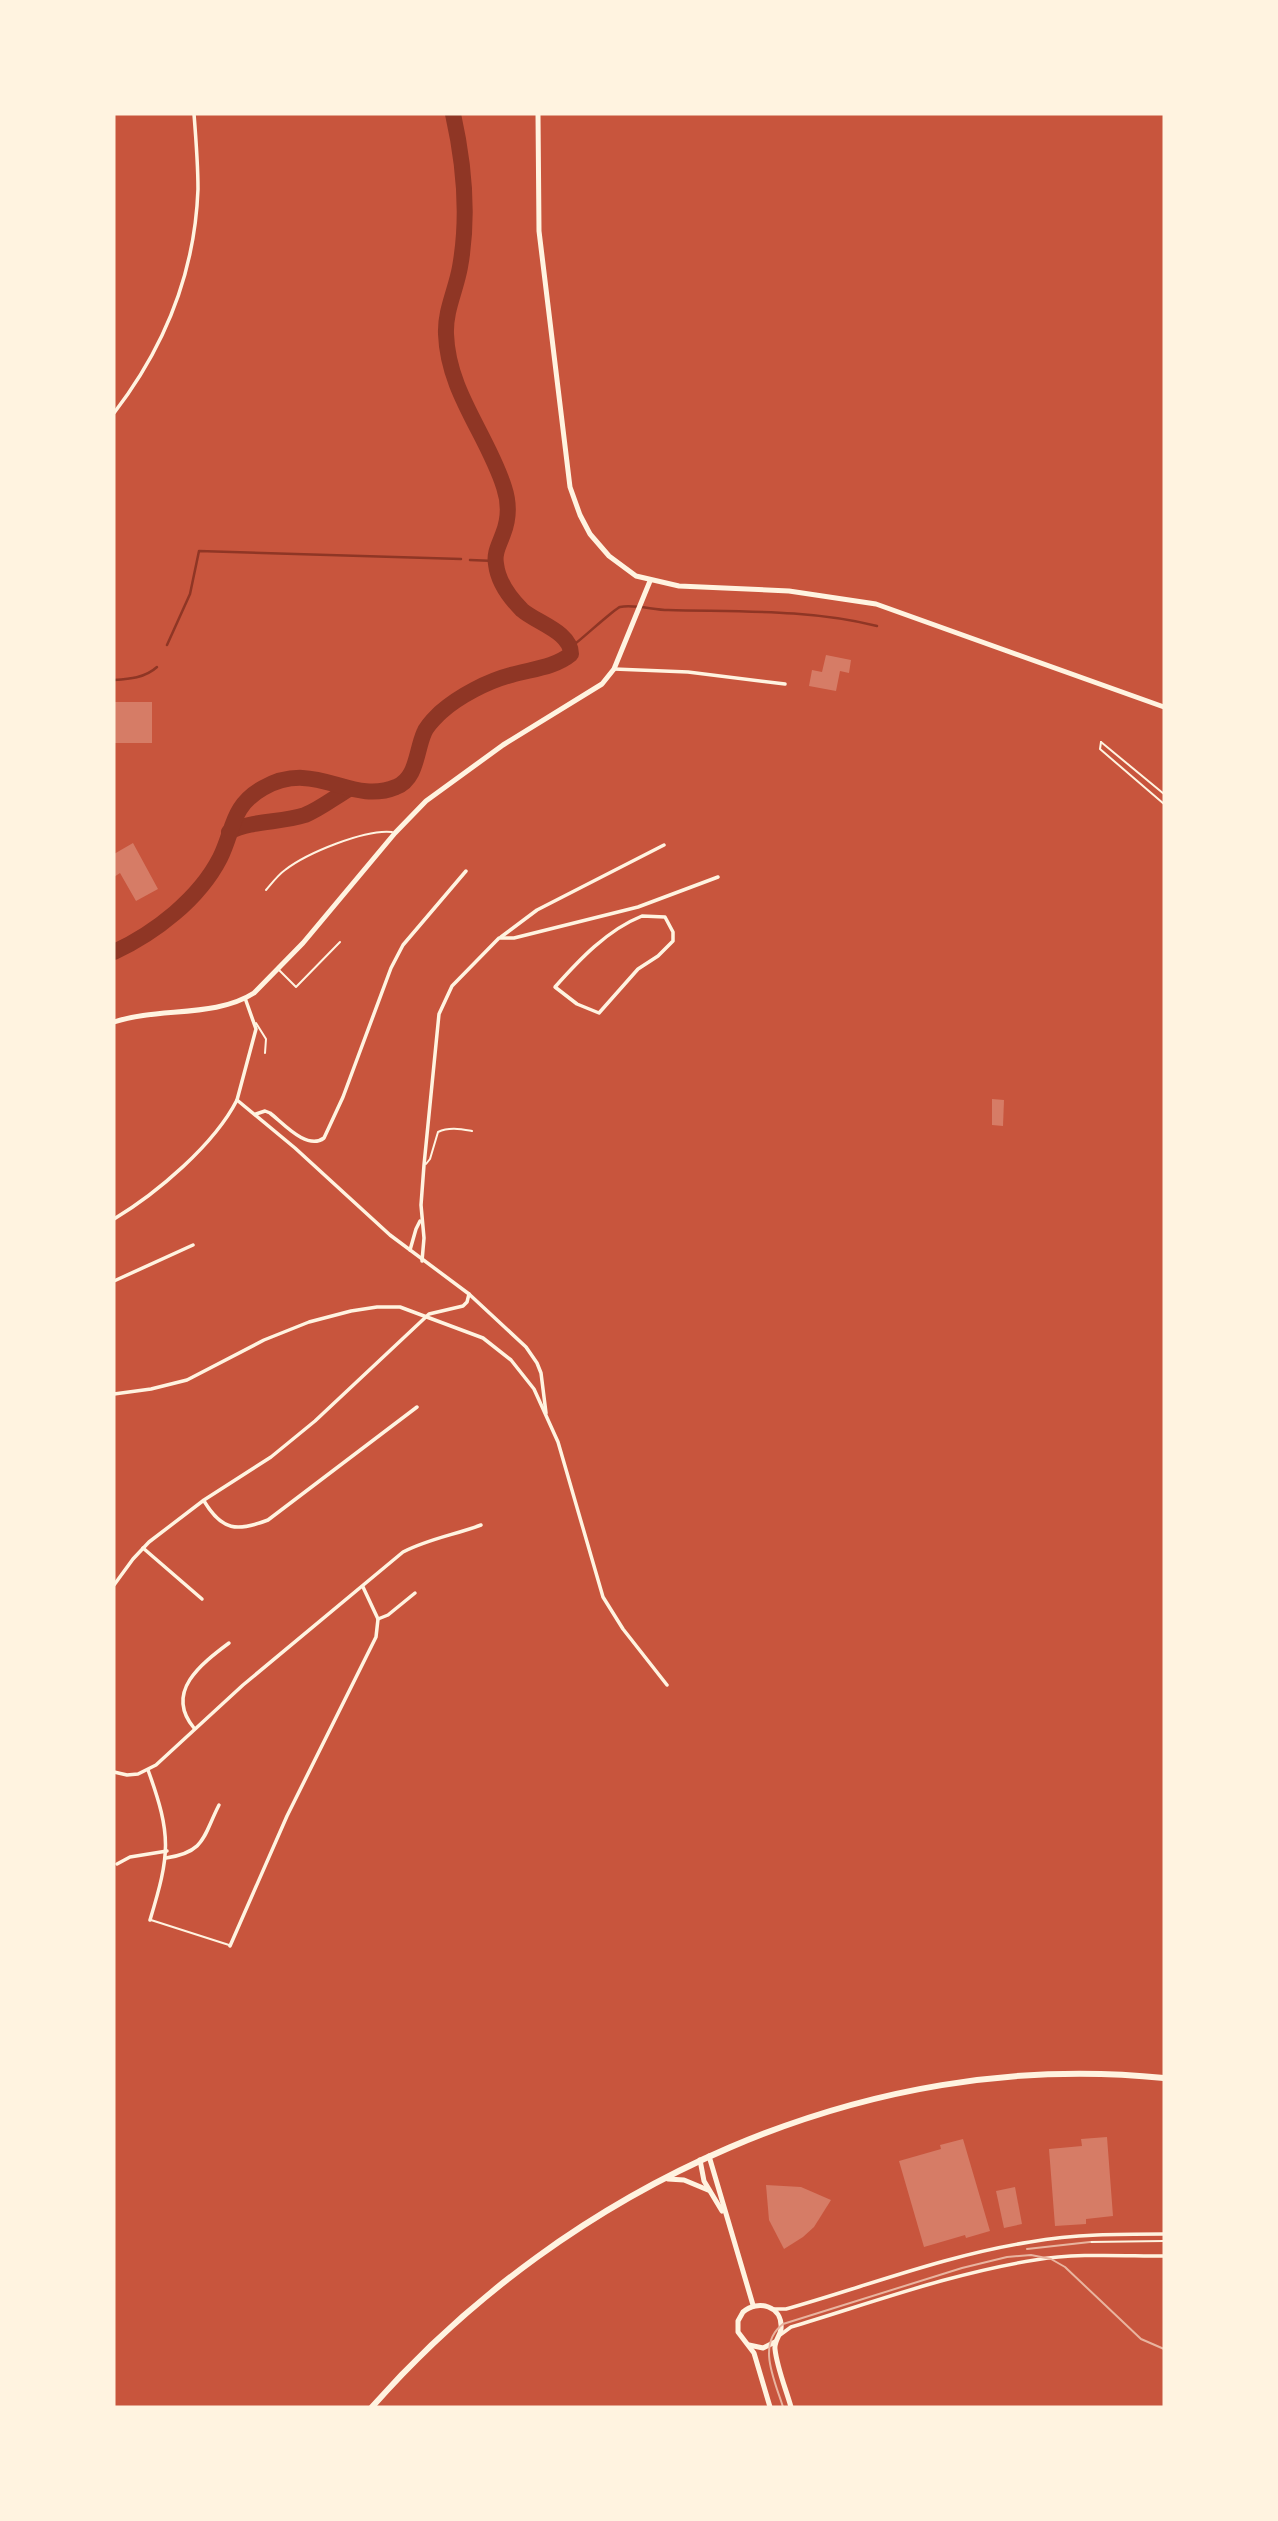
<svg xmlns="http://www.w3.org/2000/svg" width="1278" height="2521" viewBox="0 0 1278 2521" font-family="'Nunito Sans',sans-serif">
<rect width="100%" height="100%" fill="#c8553d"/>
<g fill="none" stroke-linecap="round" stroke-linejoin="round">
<g stroke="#8f3625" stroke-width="2.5">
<path d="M 470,560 L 495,561"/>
<path d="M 167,645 L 190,594 L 199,551 L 461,559"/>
<path d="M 571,647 C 581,640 614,609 620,607 C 634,604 654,610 668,610 C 738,612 808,609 877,626"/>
<path d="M 114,680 C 129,679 145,678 157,667"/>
</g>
<g stroke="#8f3625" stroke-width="16">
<path d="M 229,832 C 252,820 280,823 305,815 C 320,809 335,797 349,789"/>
<path d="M 114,952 C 155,933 199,899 220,858 C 234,830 231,806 263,788 C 316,758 350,806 396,787 C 417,779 416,751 424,733 C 427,725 435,718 441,712 C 459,696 488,681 511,675 C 531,669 554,668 571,654 C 571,632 537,623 522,610 C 510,598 498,581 496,564 C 494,553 499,545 503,534 C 509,519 509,502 504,487 C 487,434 448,392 446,334 C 445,310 456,290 460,267 C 469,217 464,163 453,114"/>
</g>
</g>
<g fill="#d67c66">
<path d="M 826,655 L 851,660 L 849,673 L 840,671 L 836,691 L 809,686 L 812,670 L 822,672 Z"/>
<rect x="114" y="702" width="38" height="41"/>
<path d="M 133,843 L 158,889 L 136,901 L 120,873 L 114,877 L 114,854 Z"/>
<path d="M 992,1099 L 1004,1100 L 1003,1126 L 992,1125 Z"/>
<path d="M 1107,2137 L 1113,2216 L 1086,2219 L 1086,2224 L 1055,2226 L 1049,2149 L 1082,2146 L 1081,2139 Z"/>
<path d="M 963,2139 L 990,2231 L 966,2238 L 965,2235 L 924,2247 L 899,2161 L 941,2149 L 940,2145 Z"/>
<path d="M 766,2185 L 801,2187 L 831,2200 L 814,2227 L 803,2237 L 784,2249 L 769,2220 Z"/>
<path d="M 1015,2187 L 1022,2224 L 1004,2228 L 996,2191 Z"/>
</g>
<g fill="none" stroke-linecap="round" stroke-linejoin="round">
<g stroke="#fff3e0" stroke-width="2">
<path d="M 1101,742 L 1100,749 L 1164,804"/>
<path d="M 1101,742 L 1164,794"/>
</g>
<g stroke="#fff3e0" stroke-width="2">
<path d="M 266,890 C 272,883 278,875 285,870 C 307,853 365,829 392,832"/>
<path d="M 279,970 L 296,987 L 340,942"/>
<path d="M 256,1023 L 266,1039 L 265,1053"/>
<path d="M 426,1164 L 430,1159 L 438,1132 C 449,1127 460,1129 472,1131"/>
<path d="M 151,1920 L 229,1945"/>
<path d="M 1090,2242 L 1164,2241"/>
</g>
<g stroke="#fff3e0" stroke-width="3.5">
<path d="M 114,413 C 164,348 195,272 198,189 C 198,164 196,139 194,114"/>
<path d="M 614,669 L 688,672 L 785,684"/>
<path d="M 642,916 L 665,917 L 673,932 L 673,941 L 658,956 L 638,969 L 599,1013 L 577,1004 L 555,987 C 579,960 607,930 642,916 Z"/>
<path d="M 501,937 L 537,910 L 664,845"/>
<path d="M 245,998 L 256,1029 L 237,1100 L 295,1148 L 390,1235 L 469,1294 L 526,1347 L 537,1363 L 541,1373 L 546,1413"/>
<path d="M 256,1114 L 265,1111 L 270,1113 C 283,1123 307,1151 324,1138 L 343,1097 L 391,968 L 403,945 L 466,871"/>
<path d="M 114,1219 C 157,1193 214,1145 237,1100"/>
<path d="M 410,1250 L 416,1229 L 420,1221"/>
<path d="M 422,1261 L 424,1238 L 421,1205 L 424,1165 L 439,1014 L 452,986 L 499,938 L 514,938 L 638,907 L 718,877"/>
<path d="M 114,1281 L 193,1245"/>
<path d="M 114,1394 L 151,1389 L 187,1380 L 264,1340 L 309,1322 L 351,1311 L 377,1307 L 400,1307 L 483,1338 L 511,1360 L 534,1389 L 558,1442 L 603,1597 L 623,1629 L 667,1685"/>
<path d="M 204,1501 C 222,1531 237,1532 268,1520 L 417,1407"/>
<path d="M 143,1548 L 202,1599"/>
<path d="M 114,1585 L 133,1559 L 149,1542 L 204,1500 L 271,1457 L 315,1421 L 429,1314 L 463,1306 L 467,1302 L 469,1294"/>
<path d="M 378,1619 L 388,1615 L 415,1593"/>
<path d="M 194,1728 C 164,1692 201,1664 229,1643"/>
<path d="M 148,1770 C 172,1836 170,1854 150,1920"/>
<path d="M 114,1772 L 127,1775 L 138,1774 L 156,1765 L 243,1685 L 403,1552 C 428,1539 454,1535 481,1525"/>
<path d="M 166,1858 C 206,1852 203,1836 219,1805"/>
<path d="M 117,1864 L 130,1857 L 167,1851"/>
<path d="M 230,1946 L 287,1816 L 376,1637 L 378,1619 L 363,1587"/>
<path d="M 774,2309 L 786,2309 C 867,2286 947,2255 1030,2242 C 1075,2234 1119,2234 1164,2234"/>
<path d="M 780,2335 L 791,2327 C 871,2303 952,2273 1035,2260 C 1077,2253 1122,2256 1164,2256"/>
</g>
<g stroke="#fff3e0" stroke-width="5">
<path d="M 538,114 L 539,231 L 570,487 L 580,515 L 590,534 L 609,556 L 636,576 L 679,586 L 789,591 L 876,604 L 1164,707"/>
<path d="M 114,1022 C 158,1007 215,1018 254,993 L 303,943 L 395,833 L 426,801 L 503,745 L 602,684 L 614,669 L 650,581"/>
<path d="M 709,2156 L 753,2305"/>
<path d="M 700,2160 L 704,2181 L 722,2211"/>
<path d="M 668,2179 L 684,2180 L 708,2190"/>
<path d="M 749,2345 L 763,2348 L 775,2342"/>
<path d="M 770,2407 L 754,2353 L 738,2332 L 738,2321 L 743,2312 C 758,2299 783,2306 781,2329 C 780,2336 774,2341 775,2349 C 777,2368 786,2389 791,2407"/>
</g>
<path stroke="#fff3e0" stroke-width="6" d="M 372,2407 C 568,2185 865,2047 1164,2078"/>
<g stroke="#e9b49f" stroke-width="2">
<path d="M 1027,2249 L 1090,2242"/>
<path d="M 783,2407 C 775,2381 756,2344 783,2324 L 962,2268 L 1007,2257 L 1031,2255 L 1051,2259 L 1065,2267 L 1141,2339 L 1164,2349"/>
</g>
</g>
<rect width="1278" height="2521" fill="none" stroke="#fff3e0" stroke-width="231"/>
</svg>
